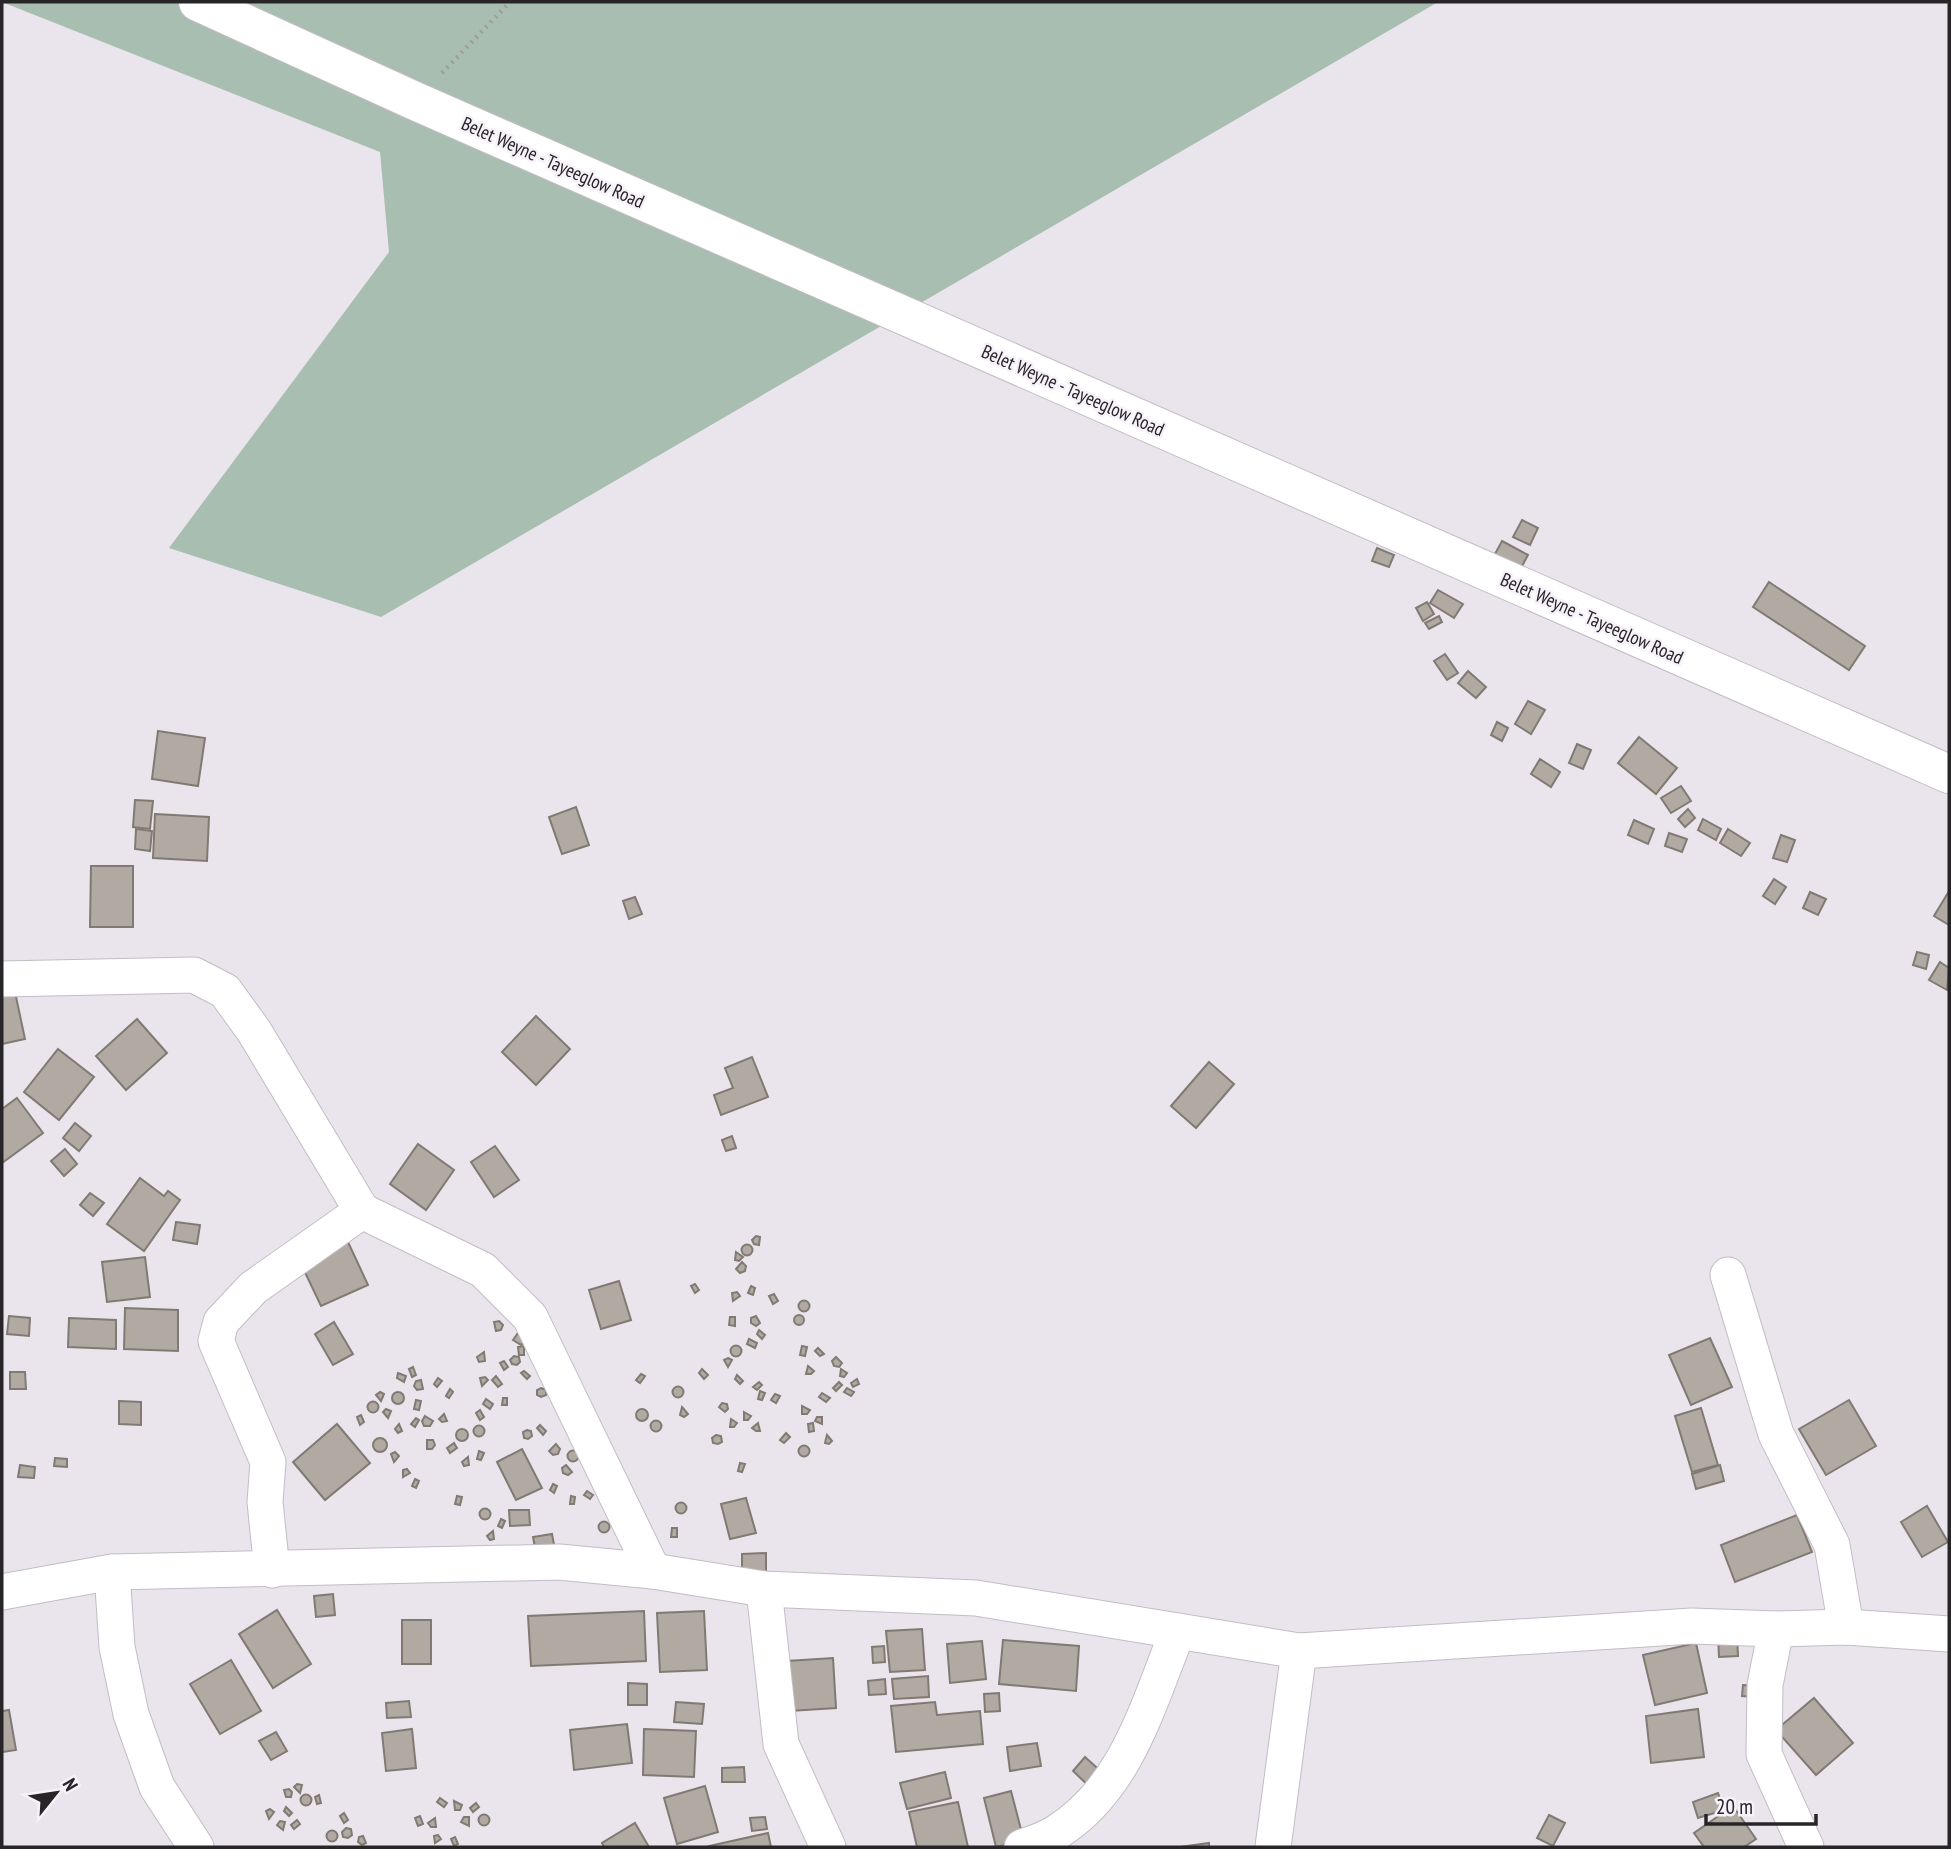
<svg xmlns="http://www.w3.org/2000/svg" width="1951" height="1849" viewBox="0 0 1951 1849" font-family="'PT Sans Narrow',sans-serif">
<rect width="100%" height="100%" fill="#eae4ec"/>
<path fill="#a8beb0" d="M 2,2 L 1438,2 L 381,617 L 169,548 L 389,252 L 380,152 Z"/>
<g fill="#b1aaa2" stroke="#817a73" stroke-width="2">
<path d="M 1522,520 L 1538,528 L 1530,545 L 1513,537 Z"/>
<path d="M 1502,541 L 1528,555 L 1509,590 L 1483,576 Z"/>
<path d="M 1377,548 L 1394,555 L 1389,567 L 1372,561 Z"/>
<path d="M 1769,582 L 1865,646 L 1849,670 L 1753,607 Z"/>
<path d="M 1438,590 L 1463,604 L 1454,618 L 1430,603 Z"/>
<path d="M 1427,602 L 1434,614 L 1423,621 L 1416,608 Z"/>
<path d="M 1439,616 L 1442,622 L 1429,629 L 1425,623 Z"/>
<path d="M 1445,654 L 1458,673 L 1447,680 L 1434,661 Z"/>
<path d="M 1468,671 L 1486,687 L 1476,698 L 1458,683 Z"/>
<path d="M 1528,701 L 1545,710 L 1531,734 L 1515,724 Z"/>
<path d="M 1497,722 L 1508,728 L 1502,741 L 1491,735 Z"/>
<path d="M 158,731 L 205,738 L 198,786 L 152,779 Z"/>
<path d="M 1639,737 L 1677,768 L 1656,794 L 1618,763 Z"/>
<path d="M 1577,744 L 1591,750 L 1583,769 L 1569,763 Z"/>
<path d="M 1540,759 L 1560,772 L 1551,787 L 1531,774 Z"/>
<path d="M 1681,786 L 1691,801 L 1671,813 L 1661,798 Z"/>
<path d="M 135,800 L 153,801 L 150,829 L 133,827 Z"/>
<path d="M 576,807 L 589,845 L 562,854 L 549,817 Z"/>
<path d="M 1688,809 L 1695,818 L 1685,827 L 1678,819 Z"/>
<path d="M 155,814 L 209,817 L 207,861 L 153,858 Z"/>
<path d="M 1703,819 L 1721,829 L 1716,840 L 1698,830 Z"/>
<path d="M 1634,820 L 1654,829 L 1648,844 L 1628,835 Z"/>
<path d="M 136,829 L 152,831 L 150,851 L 135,849 Z"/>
<path d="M 1728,829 L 1750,843 L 1741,856 L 1720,843 Z"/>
<path d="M 1669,833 L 1687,839 L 1682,852 L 1665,846 Z"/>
<path d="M 1781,835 L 1795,840 L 1787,862 L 1773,858 Z"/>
<path d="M 91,866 L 133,866 L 133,927 L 90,927 Z"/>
<path d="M 1774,879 L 1786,887 L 1775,904 L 1763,896 Z"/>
<path d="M 1949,891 L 1949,925 L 1934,916 Z"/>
<path d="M 1810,892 L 1826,899 L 1818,915 L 1803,908 Z"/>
<path d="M 635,897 L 642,914 L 629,919 L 623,901 Z"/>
<path d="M 1917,952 L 1929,955 L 1926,969 L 1913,965 Z"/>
<path d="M 1940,962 L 1949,968 L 1947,990 L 1929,980 Z"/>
<path d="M 15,992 L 25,1039 L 2,1044 L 2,994 Z"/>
<path d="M 536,1016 L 570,1049 L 536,1085 L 502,1052 Z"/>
<path d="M 137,1019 L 167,1053 L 126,1090 L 96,1056 Z"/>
<path d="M 58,1049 L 94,1077 L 59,1120 L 24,1092 Z"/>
<path d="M 752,1057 L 768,1097 L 721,1115 L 714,1095 L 733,1088 L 725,1068 Z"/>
<path d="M 1209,1062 L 1234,1084 L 1196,1128 L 1171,1106 Z"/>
<path d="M 17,1098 L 43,1133 L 2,1163 L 2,1109 Z"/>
<path d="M 75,1123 L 91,1136 L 79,1151 L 63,1138 Z"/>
<path d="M 732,1136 L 736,1148 L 726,1151 L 722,1140 Z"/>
<path d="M 418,1144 L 454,1170 L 426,1210 L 390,1184 Z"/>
<path d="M 495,1146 L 519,1180 L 494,1197 L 471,1162 Z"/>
<path d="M 65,1149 L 77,1164 L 64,1176 L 51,1161 Z"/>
<path d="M 140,1178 L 164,1196 L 168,1191 L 180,1200 L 144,1251 L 107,1224 Z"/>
<path d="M 90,1193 L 104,1203 L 93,1216 L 80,1205 Z"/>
<path d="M 176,1222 L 200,1225 L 197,1244 L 173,1240 Z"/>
<path d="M 756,1236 L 760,1237 L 759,1245 L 754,1244 L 752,1240 Z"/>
<path d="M 348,1242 L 368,1285 L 321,1306 L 301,1264 Z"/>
<circle cx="747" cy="1250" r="5.5"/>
<path d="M 736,1252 L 743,1257 L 739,1261 L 735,1260 Z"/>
<path d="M 145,1257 L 150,1297 L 107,1302 L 102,1262 Z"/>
<path d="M 742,1262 L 746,1266 L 745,1271 L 740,1273 L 736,1269 Z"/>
<path d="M 619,1281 L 631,1320 L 601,1329 L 589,1290 Z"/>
<path d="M 695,1284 L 699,1290 L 695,1293 L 691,1286 Z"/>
<path d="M 751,1286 L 755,1288 L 753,1295 L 748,1293 Z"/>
<path d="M 737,1292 L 740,1296 L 733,1301 L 732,1293 Z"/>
<path d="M 774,1294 L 778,1301 L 773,1304 L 769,1296 Z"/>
<circle cx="804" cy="1306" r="5.5"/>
<path d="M 125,1308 L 178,1310 L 178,1351 L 124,1349 Z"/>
<circle cx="799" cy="1320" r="5"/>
<path d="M 9,1316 L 30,1318 L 29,1336 L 7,1334 Z"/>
<path d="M 756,1316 L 760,1323 L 756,1326 L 751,1323 L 751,1318 Z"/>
<path d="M 730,1317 L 735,1317 L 735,1326 L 729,1325 Z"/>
<path d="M 69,1318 L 116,1320 L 116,1349 L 68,1347 Z"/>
<path d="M 499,1321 L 503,1325 L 501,1330 L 496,1331 L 494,1322 Z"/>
<path d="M 334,1322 L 353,1354 L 333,1365 L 315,1334 Z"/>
<path d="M 759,1330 L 765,1335 L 762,1339 L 757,1334 Z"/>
<path d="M 518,1333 L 522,1334 L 524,1342 L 521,1345 L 513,1340 Z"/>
<path d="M 1710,1338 L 1732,1387 L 1691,1405 L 1669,1355 Z"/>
<path d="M 749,1339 L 757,1343 L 755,1348 L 747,1344 Z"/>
<circle cx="736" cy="1351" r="5.5"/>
<path d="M 524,1346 L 524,1355 L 519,1355 L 518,1347 Z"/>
<path d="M 802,1346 L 807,1347 L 805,1356 L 800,1355 Z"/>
<path d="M 818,1348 L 824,1354 L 820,1356 L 815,1351 Z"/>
<path d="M 484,1352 L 485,1361 L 479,1362 L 477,1357 Z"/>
<path d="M 514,1356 L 519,1357 L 520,1362 L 517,1365 L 512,1364 L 510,1360 Z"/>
<path d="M 836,1357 L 842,1363 L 839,1367 L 834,1366 L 832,1361 Z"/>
<path d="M 728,1358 L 732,1360 L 728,1367 L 724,1360 Z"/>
<path d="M 504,1361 L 508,1367 L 504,1370 L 500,1363 Z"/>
<path d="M 808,1366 L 814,1371 L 811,1374 L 806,1374 Z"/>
<path d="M 413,1367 L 416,1375 L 412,1377 L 409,1369 Z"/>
<path d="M 702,1369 L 708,1375 L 704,1379 L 699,1373 Z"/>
<path d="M 841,1369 L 847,1373 L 844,1377 L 840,1376 Z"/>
<path d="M 524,1371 L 530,1376 L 527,1379 L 521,1373 Z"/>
<path d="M 10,1372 L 25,1372 L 26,1389 L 10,1389 Z"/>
<path d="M 398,1373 L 406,1376 L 404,1382 L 397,1378 Z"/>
<path d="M 641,1374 L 645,1376 L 640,1383 L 636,1380 Z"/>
<path d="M 737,1375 L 743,1381 L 740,1384 L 735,1379 Z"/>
<path d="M 496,1376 L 502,1384 L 498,1387 L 492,1380 Z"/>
<path d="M 485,1377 L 488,1380 L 482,1386 L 480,1378 Z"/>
<path d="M 438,1378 L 442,1381 L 437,1387 L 434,1384 Z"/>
<path d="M 857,1379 L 859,1384 L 853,1387 L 851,1383 Z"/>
<path d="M 421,1380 L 423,1389 L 417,1390 L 414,1386 L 416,1381 Z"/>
<path d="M 759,1382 L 762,1385 L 757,1390 L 753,1387 Z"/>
<path d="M 839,1382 L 842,1385 L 836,1391 L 833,1388 Z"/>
<circle cx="678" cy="1392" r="5.5"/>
<path d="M 541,1388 L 546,1390 L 546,1395 L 541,1397 L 537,1395 L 537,1390 Z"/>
<path d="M 847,1388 L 854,1392 L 851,1396 L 844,1392 Z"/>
<path d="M 450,1389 L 453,1392 L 449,1398 L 446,1396 Z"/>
<path d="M 760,1391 L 765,1393 L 762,1400 L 758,1399 Z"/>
<path d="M 380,1392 L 384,1394 L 381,1401 L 376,1395 Z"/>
<circle cx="398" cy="1398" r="6"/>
<path d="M 822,1393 L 830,1398 L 826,1402 L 819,1397 Z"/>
<path d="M 775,1394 L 780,1396 L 776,1403 L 771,1400 Z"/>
<path d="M 503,1398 L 507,1398 L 507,1405 L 502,1405 Z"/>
<path d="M 486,1399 L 493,1404 L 490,1409 L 483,1404 Z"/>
<path d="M 416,1400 L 421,1401 L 419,1410 L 414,1409 Z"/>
<path d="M 1849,1400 L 1876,1446 L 1826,1475 L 1799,1429 Z"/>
<path d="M 119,1401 L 141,1402 L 141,1425 L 119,1424 Z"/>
<circle cx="373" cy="1407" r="5.5"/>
<path d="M 722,1403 L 727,1404 L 728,1409 L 725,1412 L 719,1407 Z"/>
<path d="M 802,1406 L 810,1410 L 807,1414 L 802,1414 Z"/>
<path d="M 682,1407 L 688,1414 L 684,1417 L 680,1415 Z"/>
<path d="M 1701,1408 L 1718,1465 L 1692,1472 L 1675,1416 Z"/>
<circle cx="642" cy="1415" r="6"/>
<path d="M 386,1409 L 391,1411 L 388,1418 L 383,1412 Z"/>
<path d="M 480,1410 L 484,1417 L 480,1420 L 476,1413 Z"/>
<path d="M 744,1412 L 751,1416 L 748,1420 L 744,1420 Z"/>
<path d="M 444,1414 L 447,1421 L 442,1422 L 439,1419 Z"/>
<path d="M 361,1415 L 364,1422 L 360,1425 L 357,1417 Z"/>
<path d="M 425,1416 L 433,1421 L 430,1426 L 424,1426 L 422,1421 Z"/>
<path d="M 817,1417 L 822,1417 L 822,1424 L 815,1421 Z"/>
<path d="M 416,1418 L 419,1420 L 415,1427 L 411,1424 Z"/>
<path d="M 731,1419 L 737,1423 L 734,1427 L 730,1427 Z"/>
<circle cx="656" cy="1426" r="5.5"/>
<path d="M 758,1423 L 760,1431 L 756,1431 L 752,1428 Z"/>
<path d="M 813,1423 L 814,1431 L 809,1432 L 808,1424 Z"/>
<path d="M 337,1424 L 370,1463 L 325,1500 L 293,1462 Z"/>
<path d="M 399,1424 L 402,1431 L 398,1433 L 395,1429 Z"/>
<path d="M 540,1425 L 546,1431 L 543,1435 L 537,1428 Z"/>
<circle cx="479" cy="1431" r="5.5"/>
<circle cx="462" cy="1435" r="6"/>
<path d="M 527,1430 L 531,1431 L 532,1436 L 528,1439 L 524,1438 L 523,1432 Z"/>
<path d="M 786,1433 L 790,1437 L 784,1443 L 780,1440 Z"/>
<path d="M 716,1435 L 721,1436 L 722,1442 L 718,1444 L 713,1443 L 712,1438 Z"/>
<path d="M 827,1435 L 832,1441 L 829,1444 L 825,1443 Z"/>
<circle cx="380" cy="1445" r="7"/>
<path d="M 427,1440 L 433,1440 L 435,1445 L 432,1449 L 427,1449 Z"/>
<path d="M 454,1443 L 457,1448 L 450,1453 L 447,1448 Z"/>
<path d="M 556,1444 L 560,1449 L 558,1454 L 553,1455 L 549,1451 Z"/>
<circle cx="804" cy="1451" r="5.5"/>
<path d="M 522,1449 L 542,1488 L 516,1500 L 497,1462 Z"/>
<circle cx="573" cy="1456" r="5.5"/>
<path d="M 479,1451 L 484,1453 L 481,1460 L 477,1459 Z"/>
<path d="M 395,1452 L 399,1456 L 394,1462 L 391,1454 Z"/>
<path d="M 468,1457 L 469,1465 L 464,1466 L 462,1462 Z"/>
<path d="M 55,1458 L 67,1459 L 67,1467 L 54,1466 Z"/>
<path d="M 740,1463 L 745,1464 L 742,1472 L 738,1471 Z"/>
<path d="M 20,1465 L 35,1467 L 34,1478 L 18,1477 Z"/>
<path d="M 566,1465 L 572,1472 L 568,1475 L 563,1473 L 562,1468 Z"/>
<path d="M 1720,1465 L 1724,1481 L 1696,1489 L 1692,1474 Z"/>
<path d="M 407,1469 L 410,1473 L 403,1477 L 403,1470 Z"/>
<path d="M 415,1479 L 419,1481 L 416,1488 L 412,1486 Z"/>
<path d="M 553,1484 L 557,1486 L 554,1493 L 550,1490 Z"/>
<path d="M 587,1491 L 593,1495 L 590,1499 L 584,1495 Z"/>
<path d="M 457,1496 L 462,1497 L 460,1505 L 455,1504 Z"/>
<path d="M 571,1496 L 575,1497 L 574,1504 L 570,1504 Z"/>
<path d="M 746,1498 L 756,1533 L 730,1539 L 721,1504 Z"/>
<circle cx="681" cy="1508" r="5.5"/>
<path d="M 1927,1506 L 1948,1542 L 1922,1557 L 1901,1522 Z"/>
<circle cx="485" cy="1514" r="5.5"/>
<path d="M 509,1510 L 529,1510 L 530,1525 L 510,1526 Z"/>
<path d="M 1797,1515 L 1812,1552 L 1735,1582 L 1721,1545 Z"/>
<path d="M 501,1519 L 505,1521 L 502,1528 L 498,1526 Z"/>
<circle cx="604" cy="1527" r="5.5"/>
<path d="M 672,1528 L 677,1528 L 677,1537 L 671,1537 Z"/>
<path d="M 493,1531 L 494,1539 L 490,1540 L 487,1536 Z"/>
<path d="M 552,1534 L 556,1555 L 537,1558 L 533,1537 Z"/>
<path d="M 766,1553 L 766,1576 L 742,1577 L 742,1554 Z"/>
<path d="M 333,1594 L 335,1615 L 316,1617 L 314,1596 Z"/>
<path d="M 277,1610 L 311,1664 L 273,1688 L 239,1634 Z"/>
<path d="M 644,1611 L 646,1661 L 531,1666 L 528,1616 Z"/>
<path d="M 704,1611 L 707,1670 L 660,1672 L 657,1613 Z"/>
<rect x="402" y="1620" width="29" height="44"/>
<path d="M 922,1629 L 925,1670 L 890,1672 L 886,1631 Z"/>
<path d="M 1737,1634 L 1738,1656 L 1719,1657 L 1718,1635 Z"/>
<path d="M 1003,1640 L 1079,1646 L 1076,1691 L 999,1684 Z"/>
<path d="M 982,1641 L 986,1679 L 950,1683 L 947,1644 Z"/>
<path d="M 1696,1643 L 1707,1693 L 1655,1705 L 1643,1655 Z"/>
<path d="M 884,1646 L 885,1662 L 873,1663 L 872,1647 Z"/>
<path d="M 833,1658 L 836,1708 L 790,1711 L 787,1661 Z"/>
<path d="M 231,1660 L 261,1711 L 220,1734 L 190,1684 Z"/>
<path d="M 928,1676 L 929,1697 L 894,1699 L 892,1679 Z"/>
<path d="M 885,1679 L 886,1694 L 869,1695 L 868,1681 Z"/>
<path d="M 628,1683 L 647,1684 L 647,1705 L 628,1705 Z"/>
<path d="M 1743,1685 L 1757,1686 L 1756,1697 L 1742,1696 Z"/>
<path d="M 999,1693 L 1000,1711 L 985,1712 L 984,1694 Z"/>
<path d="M 1814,1698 L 1853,1743 L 1816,1775 L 1776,1730 Z"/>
<path d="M 409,1701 L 411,1717 L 387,1718 L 386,1703 Z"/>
<path d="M 676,1702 L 704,1704 L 702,1724 L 674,1722 Z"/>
<path d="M 935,1702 L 937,1715 L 980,1711 L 983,1744 L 896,1752 L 891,1706 Z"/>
<path d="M 1698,1709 L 1704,1757 L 1651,1763 L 1646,1716 Z"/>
<path d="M 9,1710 L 16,1750 L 2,1752 L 2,1711 Z"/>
<path d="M 627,1724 L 632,1763 L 574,1770 L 570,1730 Z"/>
<path d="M 412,1729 L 416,1768 L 386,1771 L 382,1733 Z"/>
<path d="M 644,1729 L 696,1731 L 694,1777 L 643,1775 Z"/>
<path d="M 276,1732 L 287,1751 L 271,1760 L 259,1741 Z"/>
<path d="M 1037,1743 L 1041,1766 L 1010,1771 L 1007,1747 Z"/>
<path d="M 1085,1757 L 1105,1775 L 1092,1789 L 1073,1771 Z"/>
<path d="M 744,1767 L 745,1782 L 722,1782 L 722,1768 Z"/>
<path d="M 945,1772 L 951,1798 L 907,1809 L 900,1783 Z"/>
<path d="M 297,1784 L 302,1785 L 300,1793 L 294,1787 Z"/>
<path d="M 705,1786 L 718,1832 L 677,1844 L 664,1798 Z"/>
<path d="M 289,1789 L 292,1792 L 291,1797 L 286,1797 L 284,1790 Z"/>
<path d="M 1011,1791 L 1024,1841 L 996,1847 L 984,1798 Z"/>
<path d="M 1718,1793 L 1724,1810 L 1698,1818 L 1693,1802 Z"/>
<circle cx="306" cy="1800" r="5.5"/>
<path d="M 319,1795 L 321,1803 L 317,1804 L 315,1797 Z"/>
<path d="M 440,1798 L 447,1803 L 444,1807 L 437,1802 Z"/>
<path d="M 454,1801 L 462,1805 L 460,1810 L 455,1810 Z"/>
<path d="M 958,1802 L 968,1847 L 917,1847 L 909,1812 Z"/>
<path d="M 476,1803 L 479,1807 L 473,1812 L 470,1808 Z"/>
<path d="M 1733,1806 L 1756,1839 L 1744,1847 L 1704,1847 L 1694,1833 Z"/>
<path d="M 286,1807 L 292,1813 L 289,1816 L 284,1811 Z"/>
<path d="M 270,1809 L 274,1812 L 269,1819 L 266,1811 Z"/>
<path d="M 344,1813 L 348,1820 L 344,1823 L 340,1816 Z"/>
<circle cx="484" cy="1820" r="5.5"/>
<path d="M 1549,1815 L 1565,1823 L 1553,1846 L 1537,1838 Z"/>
<path d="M 420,1816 L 423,1824 L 418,1826 L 415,1818 Z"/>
<path d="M 464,1817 L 469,1817 L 469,1826 L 461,1822 Z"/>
<path d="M 765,1817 L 767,1829 L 752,1831 L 750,1818 Z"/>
<path d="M 435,1818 L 436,1827 L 431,1827 L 428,1823 Z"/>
<path d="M 297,1820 L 300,1824 L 294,1829 L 291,1825 Z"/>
<path d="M 280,1821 L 285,1822 L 283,1830 L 277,1825 Z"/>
<path d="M 635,1823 L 649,1847 L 604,1847 L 602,1843 Z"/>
<path d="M 346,1828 L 351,1829 L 352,1835 L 348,1838 L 343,1837 L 342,1832 Z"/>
<circle cx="332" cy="1836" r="5.5"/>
<path d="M 768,1833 L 771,1847 L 710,1847 L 709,1846 Z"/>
<path d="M 438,1835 L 441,1839 L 435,1843 L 434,1836 Z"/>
<path d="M 363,1836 L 366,1843 L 362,1845 L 358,1842 L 359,1837 Z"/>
<path d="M 455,1837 L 458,1844 L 454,1846 L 451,1839 Z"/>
<path d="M 1209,1843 L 1209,1847 L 1180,1847 Z"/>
</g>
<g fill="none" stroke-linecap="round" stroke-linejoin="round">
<defs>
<g id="minor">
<path d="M 2,979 L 194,975 L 225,991 L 254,1031 L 362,1211 L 483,1270 L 530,1317 L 653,1571"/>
<path d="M 1728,1275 L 1776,1434 L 1832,1545 L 1846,1627"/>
<path d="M 272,1570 L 265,1502 L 268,1462 L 216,1341 L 221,1322 L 253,1288 L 362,1211"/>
<path d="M 112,1572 L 117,1647 L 131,1714 L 157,1787 L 196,1847"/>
<path d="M 764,1589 L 781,1744 L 828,1847"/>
<path d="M 2,1592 L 112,1572 L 559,1562 L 653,1571 L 764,1589 L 976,1598 L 1299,1651 L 1692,1626 L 1776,1629 L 1846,1627 L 1949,1634"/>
<path d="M 1776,1629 L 1765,1685 L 1764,1754 L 1806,1847"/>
<path d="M 1022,1847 C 1034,1843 1047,1839 1057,1832 C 1127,1788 1148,1704 1178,1631"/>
<path d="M 1273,1847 L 1299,1651"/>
</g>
<path id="secondary" d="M 198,2 L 415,101 L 1949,774"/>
</defs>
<use href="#minor" stroke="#c3bcc5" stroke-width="37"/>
<use href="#secondary" stroke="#c3bcc5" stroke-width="40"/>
<path stroke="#9f9ba1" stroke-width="4.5" stroke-dasharray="2 5" stroke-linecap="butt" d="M 442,73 L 510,2"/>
<use href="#minor" stroke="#fff" stroke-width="35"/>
<use href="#secondary" stroke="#fff" stroke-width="38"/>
</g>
<g text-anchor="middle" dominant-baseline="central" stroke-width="5" stroke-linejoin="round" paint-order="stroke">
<g font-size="19" fill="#282528" stroke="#f7f1fa">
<text transform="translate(553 162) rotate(24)">Belet Weyne - Tayeeglow Road</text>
<text transform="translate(1073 390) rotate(24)">Belet Weyne - Tayeeglow Road</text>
<text transform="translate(1592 618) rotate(24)">Belet Weyne - Tayeeglow Road</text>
</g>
</g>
<rect width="1951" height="1849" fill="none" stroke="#282528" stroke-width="7"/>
<g transform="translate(56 1793) rotate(60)" stroke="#f7f1fa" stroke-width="5" paint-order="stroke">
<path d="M0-5L12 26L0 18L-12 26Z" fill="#282528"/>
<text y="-10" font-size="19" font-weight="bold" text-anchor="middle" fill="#282528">N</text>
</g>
<path d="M1706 1814v10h110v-10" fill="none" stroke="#282528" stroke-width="3.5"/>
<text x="1716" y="1814" font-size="21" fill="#282528" stroke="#f7f1fa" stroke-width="5" paint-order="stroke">20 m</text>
</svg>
